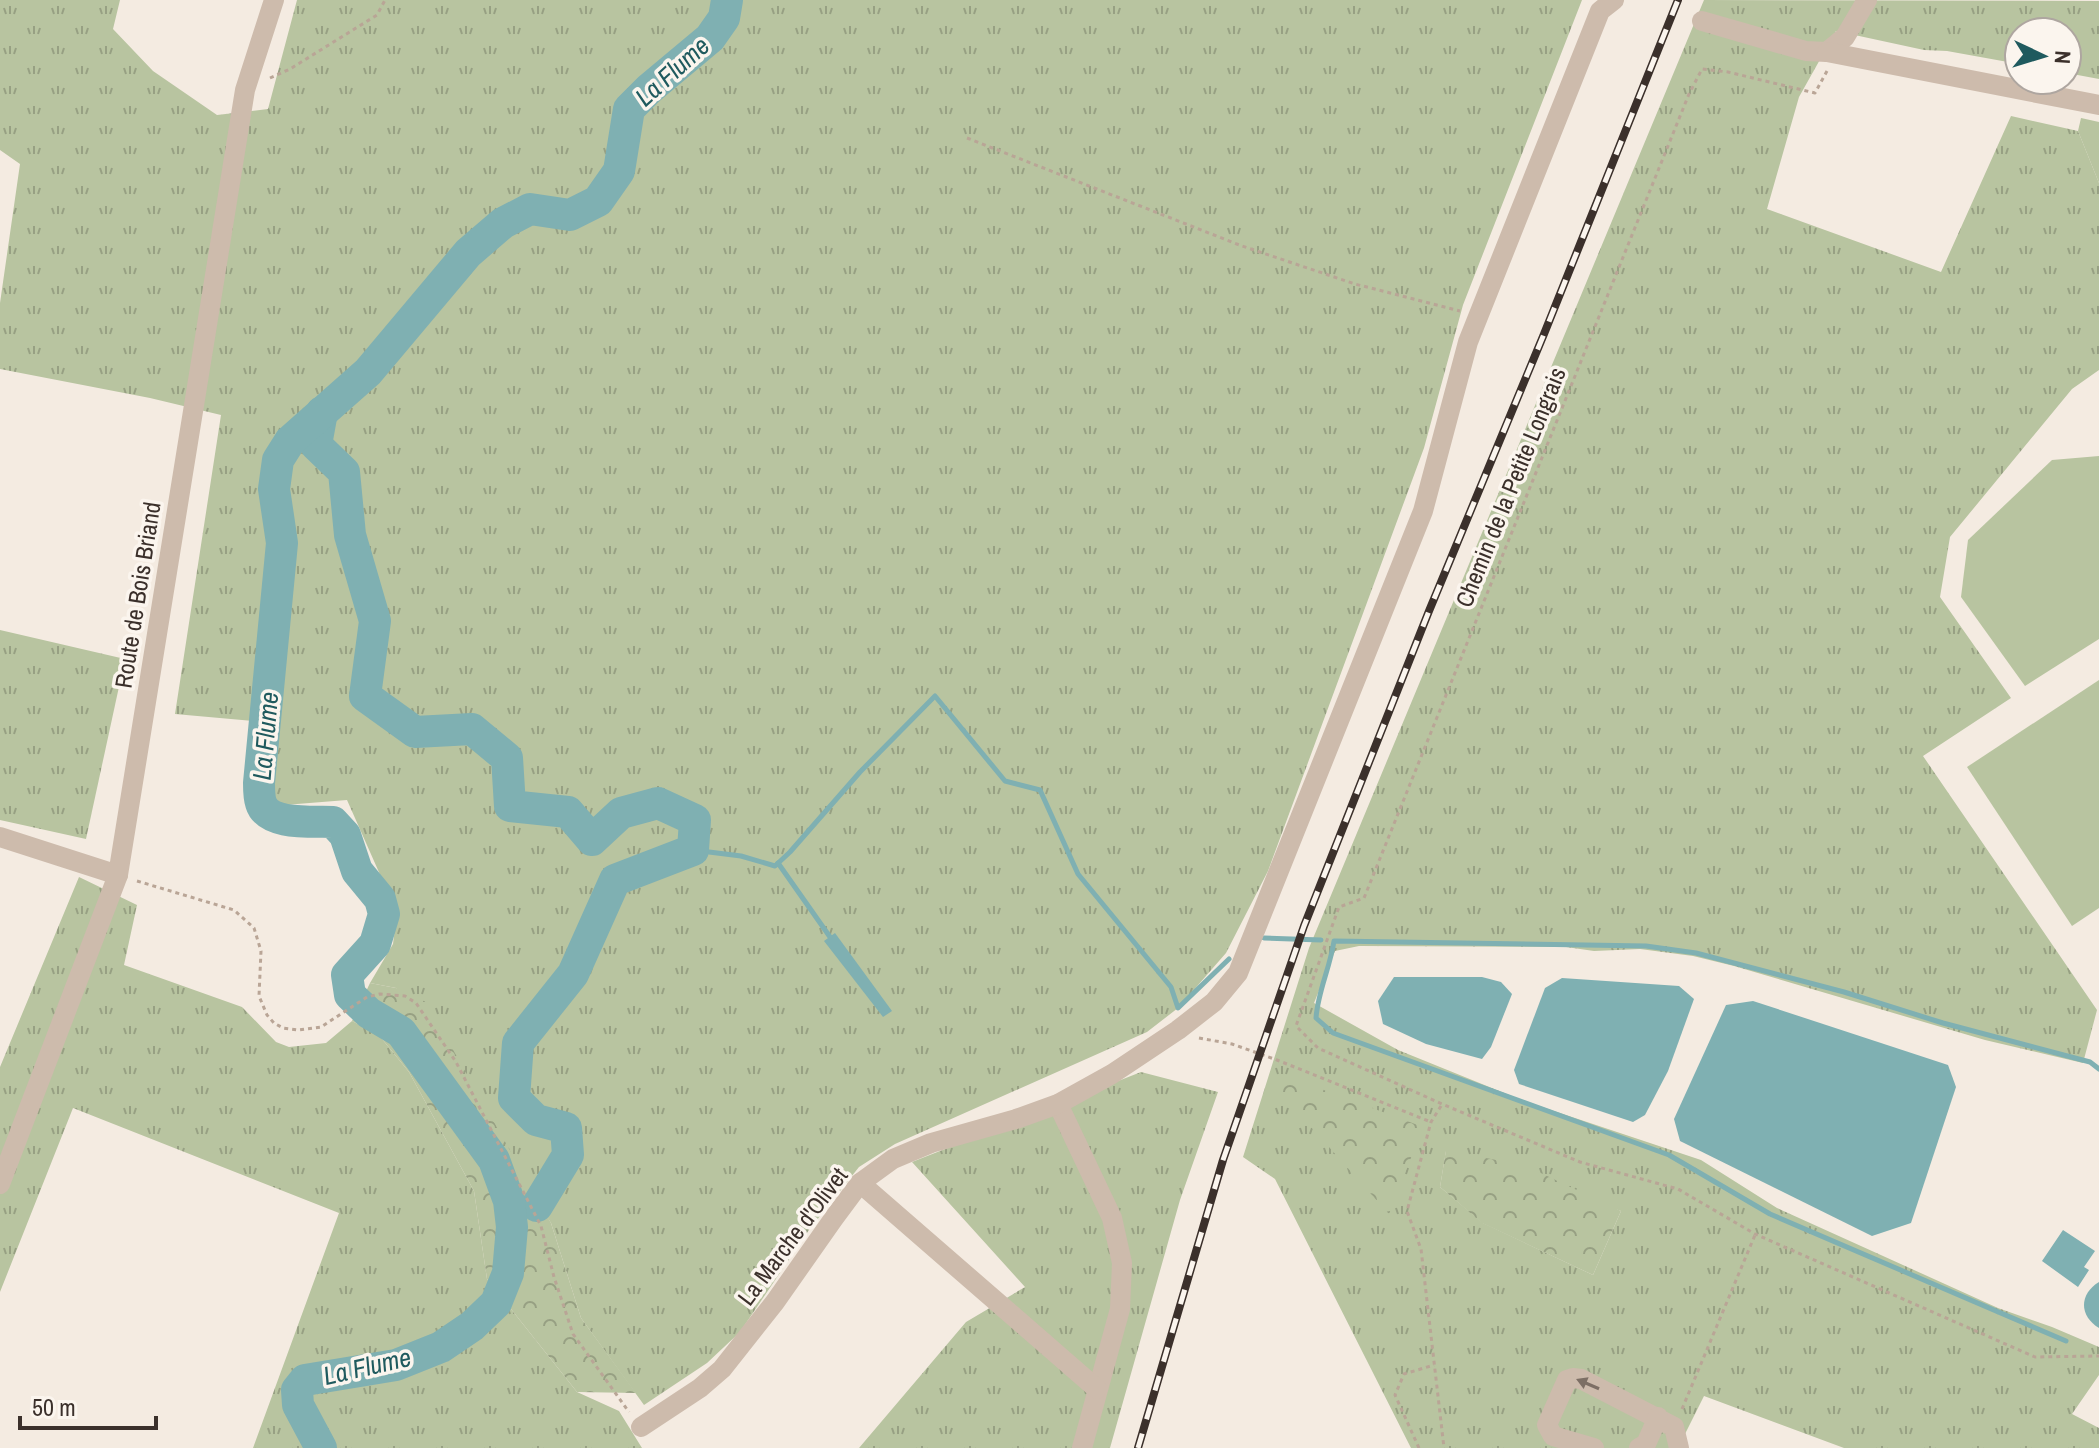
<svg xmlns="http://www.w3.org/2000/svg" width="2099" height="1448" viewBox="0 0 2099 1448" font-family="'Archivo Narrow',sans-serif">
<defs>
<pattern id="grass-tufts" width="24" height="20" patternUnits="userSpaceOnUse" patternTransform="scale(2)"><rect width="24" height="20" fill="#b8c4a0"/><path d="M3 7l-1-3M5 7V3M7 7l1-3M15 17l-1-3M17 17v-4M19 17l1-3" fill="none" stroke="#97a083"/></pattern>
<pattern id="forest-crowns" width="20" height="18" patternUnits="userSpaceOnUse" patternTransform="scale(2)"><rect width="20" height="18" fill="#b8c4a0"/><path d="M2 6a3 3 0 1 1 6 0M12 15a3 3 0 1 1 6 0" fill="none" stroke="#97a083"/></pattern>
</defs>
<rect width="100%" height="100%" fill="#f4ebe1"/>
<g fill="url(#grass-tufts)" fill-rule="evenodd">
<path d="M 0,0 L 120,0 L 113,29 L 153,71 L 217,115 L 268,109 L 297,0 L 1582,0 L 1463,305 L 1424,448 L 1268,871 L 1226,953 L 1178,1008 L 1147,1032 L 895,1144 L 859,1167 L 809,1230 L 740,1332 L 707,1363 L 644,1405 L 581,1318 L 551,1223 L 396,988 L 370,983 L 393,944 L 397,913 L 347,800 L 272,806 L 277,723 L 175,714 L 221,415 L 150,398 L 0,369 L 0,303 L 20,164 L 0,150 Z"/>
<path d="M 1704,0 L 2099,1 L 2099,79 L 2067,73 L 2067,32 L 2019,32 L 2019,64 L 1947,51 L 1924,50 L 1836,31 L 1799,97 L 1767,209 L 1941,272 L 2011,116 L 2078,131 L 2099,183 L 2099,370 L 2072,389 L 1950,537 L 1940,597 L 2011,698 L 1923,756 L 2097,1010 L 2083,1063 L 1985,1040 L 1734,966 L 1693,956 L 1640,949 L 1594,951 L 1566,947 L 1359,946 L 1335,951 L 1314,1003 L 1398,1050 L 1524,1101 L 1701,1160 L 1777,1208 L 1998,1308 L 2052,1327 L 2099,1347 L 2099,1375 L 2072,1414 L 2099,1428 L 2099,1448 L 1844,1448 L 1704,1396 L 1678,1448 L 1411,1448 L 1275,1179 L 1243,1157 L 1309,948 ZM 1446,1151 L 1621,1211 L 1593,1275 L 1483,1223 L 1440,1187 Z"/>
<path d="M 0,630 L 125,659 L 86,839 L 0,820 Z"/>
<path d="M 79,877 L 137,905 L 124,965 L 242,1007 L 276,1042 L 289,1047 L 326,1043 L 352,1021 L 378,1034 L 409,1072 L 474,1191 L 487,1279 L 577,1392 L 619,1411 L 642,1448 L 253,1448 L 339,1213 L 73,1108 L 0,1292 L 0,1067 Z"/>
<path d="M 1141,1072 L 1218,1092 L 1180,1200 L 1110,1448 L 859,1448 L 966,1322 L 1025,1287 L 912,1162 Z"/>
</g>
<g fill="url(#forest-crowns)">
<path d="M 370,983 L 396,988 L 426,1002 L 551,1223 L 581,1318 L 636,1393 L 577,1392 L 487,1279 L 474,1191 L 409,1072 L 378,1034 L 352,1021 Z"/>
<path d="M 1289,1077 L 1423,1127 L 1389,1214 L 1276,1088 Z"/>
<path d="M 1446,1150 L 1526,1166 L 1621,1211 L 1593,1275 L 1482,1223 L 1440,1187 Z"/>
</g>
<g fill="#b8c4a0">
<path d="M 2081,118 L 2099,122 L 2099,183 L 2078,131 Z"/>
<path d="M 2099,456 L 2099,639 L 2025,686 L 1961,597 L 1968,540 L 2052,460 Z"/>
<path d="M 2099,680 L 2099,908 L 2072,926 L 1967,767 Z"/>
</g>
<g fill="#7fb0b2">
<path d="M 835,933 L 892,1011 L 883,1017 L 824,941 Z"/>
<path d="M 1394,977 L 1482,977 L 1501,982 L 1512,994 L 1491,1047 L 1482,1059 L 1426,1044 L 1383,1024 L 1378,1001 Z"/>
<path d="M 1562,978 L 1679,986 L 1694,999 L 1668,1071 L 1645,1115 L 1633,1122 L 1519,1084 L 1514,1070 L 1545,988 Z"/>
<path d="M 1753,1001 L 1948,1065 L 1956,1087 L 1911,1223 L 1872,1236 L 1680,1141 L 1674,1119 L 1726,1005 Z"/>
<path d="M 2063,1230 L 2095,1251 L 2084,1267 L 2089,1270 L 2078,1287 L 2042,1261 Z"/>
<path d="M 2099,1282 L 2099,1328 C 2079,1316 2079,1294 2099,1282 Z"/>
</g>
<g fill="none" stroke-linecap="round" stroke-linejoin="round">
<g stroke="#7fb0b2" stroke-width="5">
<path d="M 693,850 L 741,856 L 775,866 L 790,852 L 860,772 L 935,696 L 1005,781 L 1040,790 L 1078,874 L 1171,987 L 1178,1008 L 1229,959"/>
<path d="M 778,863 L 830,937"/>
<path d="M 1264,938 L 1321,940"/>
<path d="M 2066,1341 L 1770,1214 L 1669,1155 L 1333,1033 L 1316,1018 C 1318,991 1330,968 1334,941 L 1646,946 L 1696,953 L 1844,992 L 1943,1023 L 2090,1062 L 2099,1069"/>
</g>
<g stroke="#7fb0b2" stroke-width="32">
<path d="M 322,412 L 316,445 L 344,472 L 350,535 L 375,621 L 365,696 L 415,732 L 472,729 L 507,758 L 510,806 L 568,812 L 592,840 L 621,813 L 658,803 L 695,820 L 693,850 L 615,880 L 573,974 L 518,1043 L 514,1098 L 536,1120 L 566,1128 L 568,1155 L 537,1206"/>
<path d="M 321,1448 L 298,1405 L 297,1390 L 305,1380 L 396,1365 L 441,1347 L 472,1326 L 496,1303 L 508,1273 L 512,1227 L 509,1201 L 494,1160 L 401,1032 L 369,1013 L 350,995 L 347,975 L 375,944 L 384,914 L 380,899 L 357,871 L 345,835 L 333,822 C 313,821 268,826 261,803 C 259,797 259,789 259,783 L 282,543 L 274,489 L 278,460 L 290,441 L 368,372 L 468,253 L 503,223 L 530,209 L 570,215 L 598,201 L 619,171 L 629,109 L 649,89 L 710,38 L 724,18 L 727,0"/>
</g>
<g stroke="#b9a596" stroke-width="3" stroke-dasharray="4 4" stroke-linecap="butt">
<path d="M 1827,71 L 1815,93 L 1728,72 L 1702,69 L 1689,94 L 1364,898 L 1339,907 L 1296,1026 L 1318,1048 L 1442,1104 L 1580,1162 L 1678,1189 L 1755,1234 L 2035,1357 L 2099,1356"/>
<path d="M 270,78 L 290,69 L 377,15 L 385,0"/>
<path d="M 967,138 L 1242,246 L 1355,284 L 1460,311"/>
<path d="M 137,881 L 234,910 L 254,928 L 261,951 L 259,996 L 267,1015 L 274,1023 L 283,1028 L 298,1030 L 321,1027 L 367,997 L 380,994 L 405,996 L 416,1003 L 456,1062 L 541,1226 L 554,1277 L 573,1334 L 629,1412"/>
<path d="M 1199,1038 L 1232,1044 L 1277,1060 L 1431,1122"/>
<path d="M 1441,1106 L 1431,1122 L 1407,1211 L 1421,1249 L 1444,1448"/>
<path d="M 1682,1409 L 1755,1235"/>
<path d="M 1419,1448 L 1395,1395 L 1404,1374 L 1434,1365"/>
</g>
<g stroke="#cdbbac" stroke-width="20">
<path d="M 1702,21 L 1806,51 L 1827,52 L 1845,37 L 1867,0"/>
<path d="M 1827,52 L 2099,105"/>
<path d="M 0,837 L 118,875"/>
<path d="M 1058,1104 L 1112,1218 L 1122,1263 L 1120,1309 L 1082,1448"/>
<path d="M 860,1183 L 1097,1389"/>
<path d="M 0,1184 L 118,875 L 245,90 L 274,0"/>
<path d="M 641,1427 L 700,1388 L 722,1369 L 775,1302 L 834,1218 L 860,1183 L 893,1159 L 931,1143 L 1016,1119 L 1058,1104 L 1112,1074 L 1178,1030 L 1214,1002 L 1238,973 L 1423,511 L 1468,342 L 1600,11 L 1614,0"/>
<path d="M 1594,1448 L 1553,1436 L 1547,1425 L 1567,1380 L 1573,1378 L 1581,1379 L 1674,1427 L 1679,1448"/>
<path d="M 1639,1448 L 1646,1444 L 1658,1417"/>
</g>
<defs>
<path id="rail" d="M 1138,1448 L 1223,1160 L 1304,926 L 1429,611 L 1544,334 L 1678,0"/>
</defs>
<use href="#rail" stroke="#3b302b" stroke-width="8"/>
<use href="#rail" stroke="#fbf5ee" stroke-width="5" stroke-dasharray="15" stroke-linecap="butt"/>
</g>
<defs><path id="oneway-solid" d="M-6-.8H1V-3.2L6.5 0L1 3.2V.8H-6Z" transform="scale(2)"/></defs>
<use fill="#7d6f65" href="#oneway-solid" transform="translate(1588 1384) rotate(-157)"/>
<g text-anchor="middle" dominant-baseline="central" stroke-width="7" stroke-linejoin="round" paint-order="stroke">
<g font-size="24" fill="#3b302b" stroke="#fbf5ee">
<text transform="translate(1510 487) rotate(-68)">Chemin de la Petite Longrais</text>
<text transform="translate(137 595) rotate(-81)">Route de Bois Briand</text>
<text transform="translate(792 1236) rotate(-53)">La Marche d'Olivet</text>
</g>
<g font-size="26" font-style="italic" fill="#1f5a5e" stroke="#fbf5ee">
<text transform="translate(672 71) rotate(-42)">La Flume</text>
<text transform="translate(265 736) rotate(-85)">La Flume</text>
<text transform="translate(367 1366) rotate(-13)">La Flume</text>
</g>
</g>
<g transform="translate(2043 56) rotate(94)"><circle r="38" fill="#fbf5ee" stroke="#aea6a0" stroke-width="2"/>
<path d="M0-6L14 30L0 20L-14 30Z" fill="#1f5a5e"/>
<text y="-12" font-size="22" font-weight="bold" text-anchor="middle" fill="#3b302b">N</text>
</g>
<path d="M20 1416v12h136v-12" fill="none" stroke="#3b302b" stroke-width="4"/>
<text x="32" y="1416" font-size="24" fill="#3b302b" stroke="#fbf5ee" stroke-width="6" paint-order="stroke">50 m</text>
</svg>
